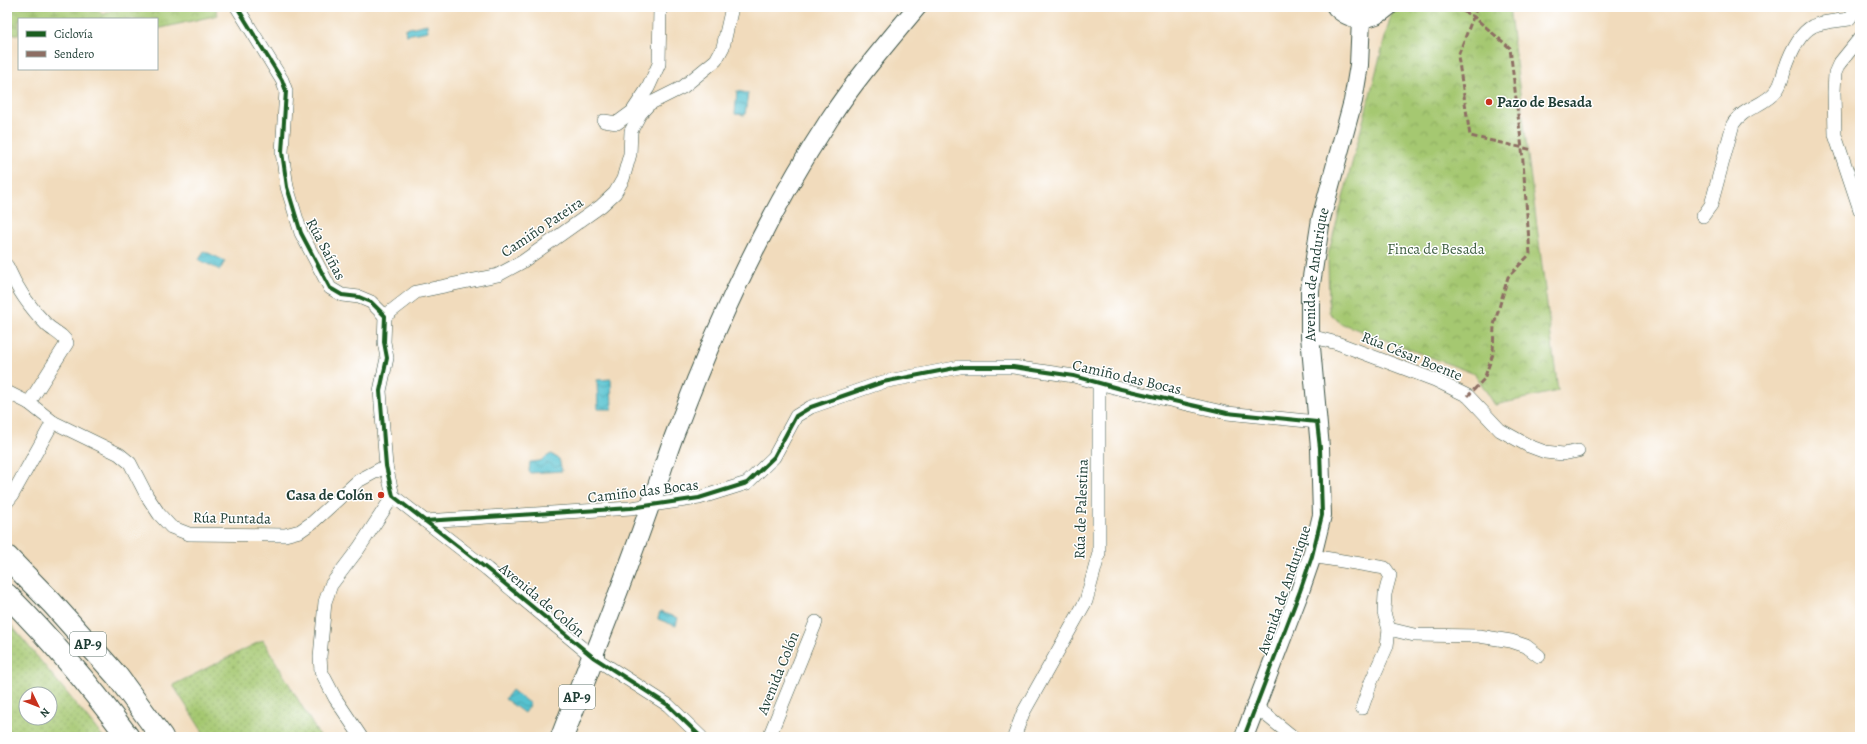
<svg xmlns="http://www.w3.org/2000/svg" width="1867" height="744" viewBox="0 0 1867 744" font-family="Alegreya,serif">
<defs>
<pattern id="grass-dots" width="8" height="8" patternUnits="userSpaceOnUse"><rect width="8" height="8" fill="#a5c871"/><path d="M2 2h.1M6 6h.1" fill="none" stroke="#86a45e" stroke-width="1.8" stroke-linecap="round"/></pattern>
<pattern id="wetland-marsh" width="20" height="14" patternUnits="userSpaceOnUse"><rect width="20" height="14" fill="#a5c871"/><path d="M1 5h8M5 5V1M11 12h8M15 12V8" fill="none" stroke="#86a45e"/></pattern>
<pattern id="park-crowns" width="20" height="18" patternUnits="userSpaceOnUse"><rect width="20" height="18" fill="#a5c871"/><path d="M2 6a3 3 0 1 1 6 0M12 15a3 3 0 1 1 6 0" fill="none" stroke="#86a45e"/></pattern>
<pattern id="water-waves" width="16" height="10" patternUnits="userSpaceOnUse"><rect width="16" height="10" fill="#56c2d0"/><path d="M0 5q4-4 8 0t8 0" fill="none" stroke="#479faa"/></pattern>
</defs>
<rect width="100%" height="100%" fill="#fff"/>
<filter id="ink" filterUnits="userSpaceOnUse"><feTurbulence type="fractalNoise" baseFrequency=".025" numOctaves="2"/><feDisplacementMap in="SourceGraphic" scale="8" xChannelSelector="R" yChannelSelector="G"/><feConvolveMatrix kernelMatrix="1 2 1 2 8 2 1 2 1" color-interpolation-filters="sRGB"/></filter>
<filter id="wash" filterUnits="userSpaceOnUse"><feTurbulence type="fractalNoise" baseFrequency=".012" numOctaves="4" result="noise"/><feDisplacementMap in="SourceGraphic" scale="16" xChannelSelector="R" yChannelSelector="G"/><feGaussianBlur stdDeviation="0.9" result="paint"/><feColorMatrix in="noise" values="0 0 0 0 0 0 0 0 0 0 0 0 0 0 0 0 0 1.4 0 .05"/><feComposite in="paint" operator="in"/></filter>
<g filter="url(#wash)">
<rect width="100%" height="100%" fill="#f1dbbc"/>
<g fill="url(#grass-dots)" stroke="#628252" fill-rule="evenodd">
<path d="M 7,620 L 103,737 L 7,737 L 7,669 L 10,665 L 7,661 ZM 26,694 L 50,694 L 50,718 L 26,718 Z"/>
<path d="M 263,640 L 320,737 L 206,737 L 173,685 Z"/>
</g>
<path fill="url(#wetland-marsh)" stroke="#628252" d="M 7,7 L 96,7 L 103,15 L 100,19 L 19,19 L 19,35 L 7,32 Z"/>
<g fill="url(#park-crowns)" stroke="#628252">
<path d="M 117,7 L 215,7 L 218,15 L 157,29 L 157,19 L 100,19 L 103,15 Z"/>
<path d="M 1393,7 L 1509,7 L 1558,391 L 1495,405 L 1475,374 L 1340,323 L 1329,312 L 1328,255 Z"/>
</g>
<g fill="url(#water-waves)" stroke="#3a8082">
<path d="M 427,24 L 428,31 L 406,35 L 405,29 Z"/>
<path d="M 737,91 L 748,93 L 745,115 L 735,114 Z"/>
<path d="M 204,251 L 225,261 L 220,270 L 199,260 Z"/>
<path d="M 611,379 L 612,409 L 598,409 L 597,380 Z"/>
<path d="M 551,454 L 559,459 L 562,471 L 530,473 L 529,471 L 530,462 L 540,461 Z"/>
<path d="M 660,612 L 678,618 L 676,626 L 658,619 Z"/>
<path d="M 512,690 L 530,704 L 524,713 L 505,699 Z"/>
</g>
</g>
<g filter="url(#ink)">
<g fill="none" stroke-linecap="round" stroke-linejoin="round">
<defs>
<g id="street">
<path d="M 237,7 L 282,80 L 286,91 L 282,152 L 287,187 L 301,233 L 330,288 L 342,295 L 359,297 L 371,302 L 385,316"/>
<path d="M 1860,38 L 1839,64 L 1835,73 L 1834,92 L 1835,135 L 1860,210"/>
<path d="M 604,121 L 617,123 L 632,112 L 648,88 L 659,64 L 660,7"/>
<path d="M 1703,216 L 1711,205 L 1733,124 C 1744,107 1764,106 1776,91 C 1782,84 1782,77 1785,69 C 1790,54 1798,34 1813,26 C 1824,21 1838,21 1849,19 L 1857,8"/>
<path d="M 7,266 C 16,287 30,308 47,325 C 53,331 64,335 67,343 L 29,403"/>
<path d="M 385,316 L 384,342 L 387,358 L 380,391 L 386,466 L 393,496 L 487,569 L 593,657 L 668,705 L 701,737"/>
<path d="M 385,316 L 416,292 L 498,275 L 522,262 L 601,206 L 615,193 L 623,179 L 630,154 L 631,131 L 640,114 L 649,104 L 683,87 L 716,60 L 723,47 L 732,7"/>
<path d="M 1310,336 L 1337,343 L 1435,380 L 1468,396 L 1500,430 L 1529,446 L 1545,452 L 1563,454 L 1578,451"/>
<path d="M 7,392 L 29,403 L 53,422 L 119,454 L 130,463 L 147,496 L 159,514 L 171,527 L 189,534 L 285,535 L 300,531 L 313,522 L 358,481 L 386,466"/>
<path d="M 7,502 L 11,497 L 53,422"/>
<path d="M 425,521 L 631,508 L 699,498 L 747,483 L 774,457 L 796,416 L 811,407 L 883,382 L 960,367 L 1013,367 L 1074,376 L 1121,389 L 1227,413 L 1317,422"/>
<path d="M 1312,556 L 1385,568 L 1390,575 L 1385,594 L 1384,613 L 1389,629 L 1387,646 L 1371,682 L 1362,708"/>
<path d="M 1389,629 L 1414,635 L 1479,636 L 1511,641 L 1526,646 L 1539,656"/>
<path d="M 1255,706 L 1293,737"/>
<path d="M 361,737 L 335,698 L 321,671 L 320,657 L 325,602 L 331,585 L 359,548 L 393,496"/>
<path d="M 769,737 L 816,622"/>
<path d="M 1014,737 L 1023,713 L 1086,601 L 1099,553 L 1099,383"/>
</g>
<g id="secondary">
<path d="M 1336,7 C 1351,23 1373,21 1388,7"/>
<path d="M 593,657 C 613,607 632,557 650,506 C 660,479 667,452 678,426 C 718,320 767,215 829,120 C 855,80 887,43 917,7"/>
<path id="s1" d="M 1244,737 L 1300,591 L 1312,556 L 1322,515 L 1320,448 L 1310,336 L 1310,290 L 1321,219 L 1353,101 L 1359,65 L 1361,19"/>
</g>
<g id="highway">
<path d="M 7,557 L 52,603 L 117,676 L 162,737"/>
<path d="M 7,595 C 51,639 91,687 128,737"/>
<path d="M 562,737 L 593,657"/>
</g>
</defs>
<use href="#street" stroke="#3e5548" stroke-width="14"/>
<use href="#secondary" stroke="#3e5548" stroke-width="20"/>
<use href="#highway" stroke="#3e5548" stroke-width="24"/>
<use href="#street" stroke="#fff" stroke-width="13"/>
<use href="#secondary" stroke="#fff" stroke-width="18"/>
<use href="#highway" stroke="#fff" stroke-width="22"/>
<g stroke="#8d6e63" stroke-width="3" stroke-dasharray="6 3" stroke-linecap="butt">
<path d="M 1455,7 L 1474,17 L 1510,48 L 1522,149 L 1530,254 L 1508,277 L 1494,325 L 1493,354 L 1484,379 L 1468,396"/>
<path d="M 1477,7 L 1458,56 L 1470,136 L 1533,150"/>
</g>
<defs>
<g id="cycleway">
<path d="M 237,7 L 282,80 L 286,91 L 282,152 L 287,187 L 301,233 L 330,288 L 342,295 L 359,297 L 371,302 L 385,316 L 384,342 L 387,358 L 380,391 L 386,466 L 393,496 L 487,569 L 593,657 L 668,705 L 701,737"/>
<path d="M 425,521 L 631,508 L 699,498 L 747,483 L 774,457 L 796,416 L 811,407 L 883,382 L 960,367 L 1013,367 L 1074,376 L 1121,389 L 1227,413 L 1317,422 L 1320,448 L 1322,515 L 1312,556 L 1300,591 L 1244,737"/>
</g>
</defs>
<use href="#cycleway" stroke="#fff" stroke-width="6"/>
<use href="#cycleway" stroke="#1b5e20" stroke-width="4"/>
</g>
</g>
<g fill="#c8321e" stroke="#fff" stroke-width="1.5">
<circle cx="1489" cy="102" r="4"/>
<circle cx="381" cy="495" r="4"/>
</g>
<g text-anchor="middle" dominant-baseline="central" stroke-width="3" stroke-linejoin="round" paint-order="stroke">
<g fill="#fff" stroke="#627771" stroke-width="1">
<rect x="70" y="632" width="36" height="24" rx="3"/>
<rect x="559" y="685" width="36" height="24" rx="3"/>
</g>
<g font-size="14" font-weight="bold" fill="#1f3d34">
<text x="88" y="644">AP-9</text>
<text x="577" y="697">AP-9</text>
</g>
<g font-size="15" font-weight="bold" fill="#1f3d34" stroke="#fff" text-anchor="start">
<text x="1497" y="102">Pazo de Besada</text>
<text x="373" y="495" text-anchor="end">Casa de Colón</text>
</g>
<g font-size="15" fill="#1f3d34" stroke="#fff">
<text transform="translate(542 227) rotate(-34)">Camiño Pateira</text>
<text transform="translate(326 249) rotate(62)">Rúa Saíñas</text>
<text stroke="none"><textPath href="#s1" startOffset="477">Avenida de Andurique</textPath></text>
<text transform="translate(1412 356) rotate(22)">Rúa César Boente</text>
<text transform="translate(1127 377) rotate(13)">Camiño das Bocas</text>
<text transform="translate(643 491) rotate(-7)">Camiño das Bocas</text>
<text transform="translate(1081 509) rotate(-88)">Rúa de Palestina</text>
<text transform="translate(232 518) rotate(1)">Rúa Puntada</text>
<text transform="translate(1284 590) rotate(-71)">Avenida de Andurique</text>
<text transform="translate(542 600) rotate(40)">Avenida de Colón</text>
<text transform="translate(778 673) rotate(-68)">Avenida Colón</text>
</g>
<g font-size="15" fill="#406043" stroke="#fff">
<text x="1436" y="249">Finca de Besada</text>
</g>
</g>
<rect width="1867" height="744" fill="none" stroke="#fff" stroke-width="24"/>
<rect x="18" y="18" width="140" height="52" fill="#ffffff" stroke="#a5b1ae"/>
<rect x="26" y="31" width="20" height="6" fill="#1b5e20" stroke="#a5b1ae"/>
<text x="54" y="38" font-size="12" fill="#1f3d34">Ciclovía</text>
<rect x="26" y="51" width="20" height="6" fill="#8d6e63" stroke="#a5b1ae"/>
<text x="54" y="58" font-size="12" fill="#1f3d34">Sendero</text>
<g transform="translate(38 706) rotate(133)"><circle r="19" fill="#ffffff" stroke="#a5b1ae"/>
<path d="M0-3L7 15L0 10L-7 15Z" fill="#c8321e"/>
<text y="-6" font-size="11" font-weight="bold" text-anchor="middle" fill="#1f3d34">N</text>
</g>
</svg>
